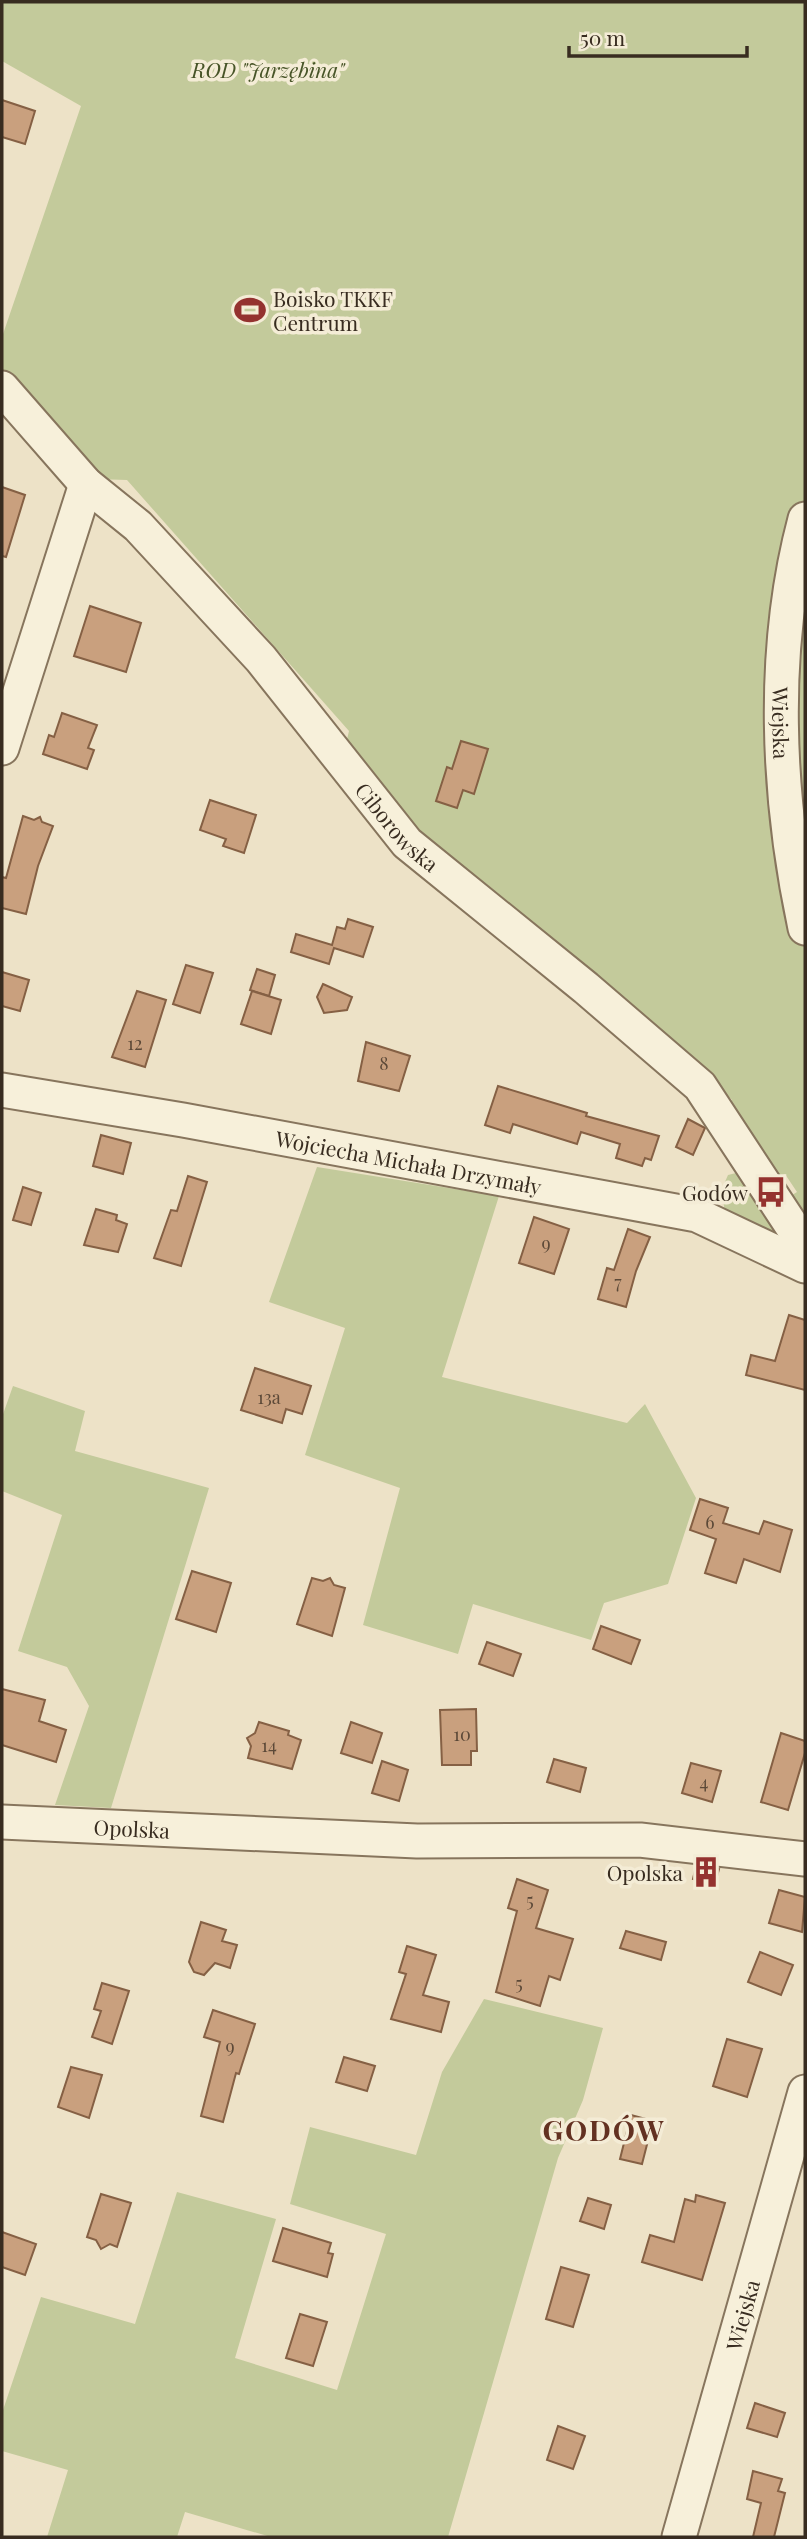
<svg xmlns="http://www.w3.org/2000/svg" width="807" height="2539" viewBox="0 0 807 2539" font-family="'Playfair Display',serif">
<rect width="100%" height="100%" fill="#ede2c7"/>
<g fill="#c3ca9b">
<path d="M 2,2 L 805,2 L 805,1222 L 789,1197 L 797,1192 L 785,1174 L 776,1179 L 728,1104 L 732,1100 L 691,1056 L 421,841 L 344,752 L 349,731 L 127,480 L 95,479 L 2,376 L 2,337 L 81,106 L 2,61 Z"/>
<path d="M 317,1167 L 499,1196 L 442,1377 L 627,1423 L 645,1404 L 696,1498 L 668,1584 L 604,1603 L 591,1640 L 473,1604 L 458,1654 L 363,1625 L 400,1488 L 305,1455 L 345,1328 L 269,1302 Z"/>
<path d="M 736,1173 L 745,1175 L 794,1247 L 725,1211 L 721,1191 L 728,1175 Z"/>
<path d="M 13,1386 L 85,1411 L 75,1451 L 209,1488 L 111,1808 L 55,1805 L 89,1706 L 67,1667 L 18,1651 L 62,1515 L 2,1491 L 2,1417 Z"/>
<path d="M 484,1999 L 603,2028 L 583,2100 L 558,2158 L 448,2537 L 271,2537 L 185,2512 L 177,2537 L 47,2537 L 68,2470 L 2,2451 L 2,2413 L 41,2297 L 135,2324 L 177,2192 L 276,2219 L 235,2358 L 337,2390 L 386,2234 L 290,2204 L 310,2127 L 416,2155 L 442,2072 Z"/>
</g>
<g fill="#c9a07e" stroke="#856044" stroke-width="2">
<path d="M 2,100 L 35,111 L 25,144 L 2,137 Z"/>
<path d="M 2,487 L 25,495 L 6,557 L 2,556 Z"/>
<path d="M 90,606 L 141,623 L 126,672 L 74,656 Z"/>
<path d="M 62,713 L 97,725 L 88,748 L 94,750 L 87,769 L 43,754 L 49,735 L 54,737 Z"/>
<path d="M 461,741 L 488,749 L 474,794 L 463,790 L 457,808 L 436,801 L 447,767 L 452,769 Z"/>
<path d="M 210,800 L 256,815 L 244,853 L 223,846 L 226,839 L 200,830 Z"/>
<path d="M 23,816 L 34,820 L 40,817 L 42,822 L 53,826 L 38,866 L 26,914 L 2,908 L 2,877 L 6,878 Z"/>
<path d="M 348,919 L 373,927 L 363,957 L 334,948 L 329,964 L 291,952 L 296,934 L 332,945 L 337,927 L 345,929 Z"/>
<path d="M 186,965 L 213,973 L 200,1013 L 173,1004 Z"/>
<path d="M 257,969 L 275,975 L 269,996 L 250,990 Z"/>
<path d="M 2,972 L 29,980 L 20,1011 L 2,1006 Z"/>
<path d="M 323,984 L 352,997 L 347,1010 L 324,1013 L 317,997 Z"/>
<path d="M 137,991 L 166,1000 L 145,1067 L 112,1057 Z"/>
<path d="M 252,991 L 281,1000 L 271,1034 L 241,1024 Z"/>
<path d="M 366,1042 L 410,1056 L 399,1091 L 358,1081 Z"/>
<path d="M 498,1086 L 587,1113 L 586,1116 L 659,1136 L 651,1160 L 645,1158 L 642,1166 L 616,1158 L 620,1144 L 581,1132 L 577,1144 L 513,1124 L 510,1133 L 485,1125 Z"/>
<path d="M 688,1119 L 705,1128 L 693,1155 L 676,1147 Z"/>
<path d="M 101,1135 L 131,1143 L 123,1174 L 93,1166 Z"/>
<path d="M 188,1176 L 207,1182 L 181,1266 L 154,1258 L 171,1210 L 177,1211 Z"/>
<path d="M 23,1187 L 41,1193 L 31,1225 L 13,1220 Z"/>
<path d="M 96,1209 L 117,1215 L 116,1220 L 127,1224 L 118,1252 L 84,1245 Z"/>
<path d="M 534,1217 L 569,1229 L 554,1274 L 519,1263 Z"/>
<path d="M 628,1229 L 650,1237 L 636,1271 L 626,1307 L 598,1299 L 607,1268 L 614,1270 Z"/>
<path d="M 789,1315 L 805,1320 L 805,1390 L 746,1375 L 751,1355 L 775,1361 Z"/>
<path d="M 255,1368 L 311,1386 L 302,1414 L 286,1409 L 282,1423 L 241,1410 Z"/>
<path d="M 700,1499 L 728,1508 L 723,1523 L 759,1534 L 764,1521 L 792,1530 L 780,1572 L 744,1559 L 736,1583 L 705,1573 L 716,1539 L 690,1530 Z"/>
<path d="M 192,1571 L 231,1583 L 216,1632 L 176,1619 Z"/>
<path d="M 312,1578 L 323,1581 L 330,1578 L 334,1585 L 345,1588 L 332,1636 L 297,1624 Z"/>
<path d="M 601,1626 L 640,1640 L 631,1664 L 593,1649 Z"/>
<path d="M 487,1642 L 521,1654 L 513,1676 L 479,1664 Z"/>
<path d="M 2,1689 L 45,1700 L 39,1721 L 66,1730 L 56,1762 L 2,1745 Z"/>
<path d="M 476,1709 L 477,1751 L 471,1751 L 471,1765 L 442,1765 L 440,1710 Z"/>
<path d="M 259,1722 L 289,1731 L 288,1735 L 301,1740 L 292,1769 L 248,1758 L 251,1746 L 247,1738 L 255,1733 Z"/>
<path d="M 351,1722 L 382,1733 L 372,1763 L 341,1753 Z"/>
<path d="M 781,1733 L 805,1741 L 805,1753 L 788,1810 L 761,1802 Z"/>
<path d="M 554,1759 L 586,1768 L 580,1792 L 547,1782 Z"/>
<path d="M 382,1761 L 408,1770 L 399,1801 L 372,1793 Z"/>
<path d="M 691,1763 L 721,1771 L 712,1802 L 682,1793 Z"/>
<path d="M 696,1866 L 719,1869 L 715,1884 L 693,1879 Z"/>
<path d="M 517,1879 L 548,1890 L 536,1928 L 573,1939 L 560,1980 L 549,1976 L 540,2006 L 496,1992 L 517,1911 L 508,1908 Z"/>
<path d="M 779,1890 L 805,1897 L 802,1932 L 769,1923 Z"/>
<path d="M 201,1922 L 226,1930 L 222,1941 L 237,1945 L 230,1968 L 215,1963 L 204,1975 L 194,1972 L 189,1962 Z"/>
<path d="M 626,1931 L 666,1942 L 661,1960 L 620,1948 Z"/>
<path d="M 407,1946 L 436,1955 L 423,1995 L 449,2002 L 441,2032 L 391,2019 L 406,1974 L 399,1972 Z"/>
<path d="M 760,1952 L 793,1965 L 781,1995 L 748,1982 Z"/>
<path d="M 102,1983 L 129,1991 L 112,2044 L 92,2037 L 101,2011 L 94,2009 Z"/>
<path d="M 213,2010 L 255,2024 L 239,2074 L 236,2073 L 223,2122 L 201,2116 L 220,2042 L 204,2037 Z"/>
<path d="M 727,2039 L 762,2049 L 747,2097 L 713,2086 Z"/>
<path d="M 344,2057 L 375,2066 L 367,2091 L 336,2082 Z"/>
<path d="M 71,2067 L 102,2075 L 89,2118 L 58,2107 Z"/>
<path d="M 631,2115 L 653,2121 L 642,2164 L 620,2159 Z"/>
<path d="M 101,2194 L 131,2203 L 117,2247 L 110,2244 L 101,2249 L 96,2240 L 87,2237 Z"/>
<path d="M 696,2195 L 725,2203 L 702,2280 L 642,2262 L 650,2235 L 674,2242 L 685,2199 L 695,2202 Z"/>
<path d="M 588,2198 L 611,2205 L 604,2229 L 580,2221 Z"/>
<path d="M 283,2228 L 331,2243 L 328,2253 L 333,2254 L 327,2277 L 273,2261 Z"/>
<path d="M 2,2232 L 36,2244 L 25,2275 L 2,2267 Z"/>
<path d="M 561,2267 L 589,2275 L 573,2327 L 546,2319 Z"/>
<path d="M 300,2314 L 327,2322 L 313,2366 L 286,2358 Z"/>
<path d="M 755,2403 L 785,2413 L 777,2437 L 747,2428 Z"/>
<path d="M 558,2426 L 585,2436 L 573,2469 L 547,2460 Z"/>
<path d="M 753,2471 L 782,2479 L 778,2491 L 785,2493 L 774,2537 L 753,2537 L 761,2503 L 747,2499 Z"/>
</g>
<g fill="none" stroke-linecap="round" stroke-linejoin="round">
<defs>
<g id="minor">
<path id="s1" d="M 2,388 L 86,484 L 138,526 L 261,659 L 407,843 L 586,988 L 700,1086 L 805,1246"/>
<path id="s2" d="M 805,519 C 770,650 777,797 805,928"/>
<path d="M 2,748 L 86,484"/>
<path id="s3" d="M 2,1090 L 183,1120 L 697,1215 L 805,1266"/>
<path id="s4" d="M 2,1822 L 417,1841 L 640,1840 L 805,1859"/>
<path id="s5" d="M 679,2537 L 805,2092"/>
</g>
</defs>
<use href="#minor" stroke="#87755d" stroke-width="37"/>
<use href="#minor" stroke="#f7f0da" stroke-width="33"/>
</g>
<defs>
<symbol id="stadium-bare" viewBox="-9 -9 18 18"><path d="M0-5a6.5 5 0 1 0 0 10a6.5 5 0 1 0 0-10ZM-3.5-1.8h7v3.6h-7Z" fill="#94322f" stroke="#f4ecd6" stroke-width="2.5" paint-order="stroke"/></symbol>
<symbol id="bus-bare" viewBox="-9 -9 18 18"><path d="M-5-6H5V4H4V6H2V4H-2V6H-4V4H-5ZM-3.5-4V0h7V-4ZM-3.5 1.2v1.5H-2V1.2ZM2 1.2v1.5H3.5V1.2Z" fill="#94322f" stroke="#f4ecd6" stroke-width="2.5" paint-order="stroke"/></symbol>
<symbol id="building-bare" viewBox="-9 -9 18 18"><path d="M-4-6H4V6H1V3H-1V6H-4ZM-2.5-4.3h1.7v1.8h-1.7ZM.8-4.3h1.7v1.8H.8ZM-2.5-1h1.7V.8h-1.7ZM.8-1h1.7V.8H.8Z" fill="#94322f" stroke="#f4ecd6" stroke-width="2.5" paint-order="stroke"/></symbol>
</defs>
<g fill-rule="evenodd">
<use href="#stadium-bare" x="228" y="288" width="44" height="44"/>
<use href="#bus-bare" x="749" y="1170" width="44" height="44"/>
<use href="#building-bare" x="684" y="1850" width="44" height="44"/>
</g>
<g text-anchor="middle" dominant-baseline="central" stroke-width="7" stroke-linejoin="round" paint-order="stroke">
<g font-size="18" fill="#5c4938">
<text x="135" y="1043">12</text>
<text x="384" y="1063">8</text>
<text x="546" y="1243">9</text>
<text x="618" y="1282">7</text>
<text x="269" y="1397">13a</text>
<text x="710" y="1522">6</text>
<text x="462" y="1734">10</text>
<text x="269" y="1745">14</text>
<text x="704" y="1782">4</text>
<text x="530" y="1900">5</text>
<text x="519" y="1983">5</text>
<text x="230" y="2046">9</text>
</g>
<g font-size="21" font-style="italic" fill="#475427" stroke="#f4ecd6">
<text x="268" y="69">ROD "Jarzębina"</text>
</g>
<g font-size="21" fill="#382c20" stroke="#f4ecd6" text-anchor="end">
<text x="273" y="298" text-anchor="start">Boisko TKKF<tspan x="273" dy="24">Centrum</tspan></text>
<text x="748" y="1192">Godów</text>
<text x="683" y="1872">Opolska</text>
</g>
<g font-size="21" fill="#382c20" stroke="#f4ecd6">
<text stroke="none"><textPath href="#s2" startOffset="206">Wiejska</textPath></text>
<text stroke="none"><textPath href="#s1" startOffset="592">Ciborowska</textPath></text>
<text stroke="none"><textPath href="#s3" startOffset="413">Wojciecha Michała Drzymały</textPath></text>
<text stroke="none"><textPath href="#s4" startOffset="130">Opolska</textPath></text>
<text stroke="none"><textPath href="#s5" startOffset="231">Wiejska</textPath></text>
</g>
<g font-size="28" font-weight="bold" letter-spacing="2" fill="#633121" stroke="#f4ecd6">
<text x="604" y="2129">GODÓW</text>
</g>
</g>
<rect width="807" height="2539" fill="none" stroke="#382c20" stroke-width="7"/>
<path d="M569 46v10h178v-10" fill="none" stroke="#382c20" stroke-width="3.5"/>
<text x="580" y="46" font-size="21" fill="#382c20" stroke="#f4ecd6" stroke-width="5" paint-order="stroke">50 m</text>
</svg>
